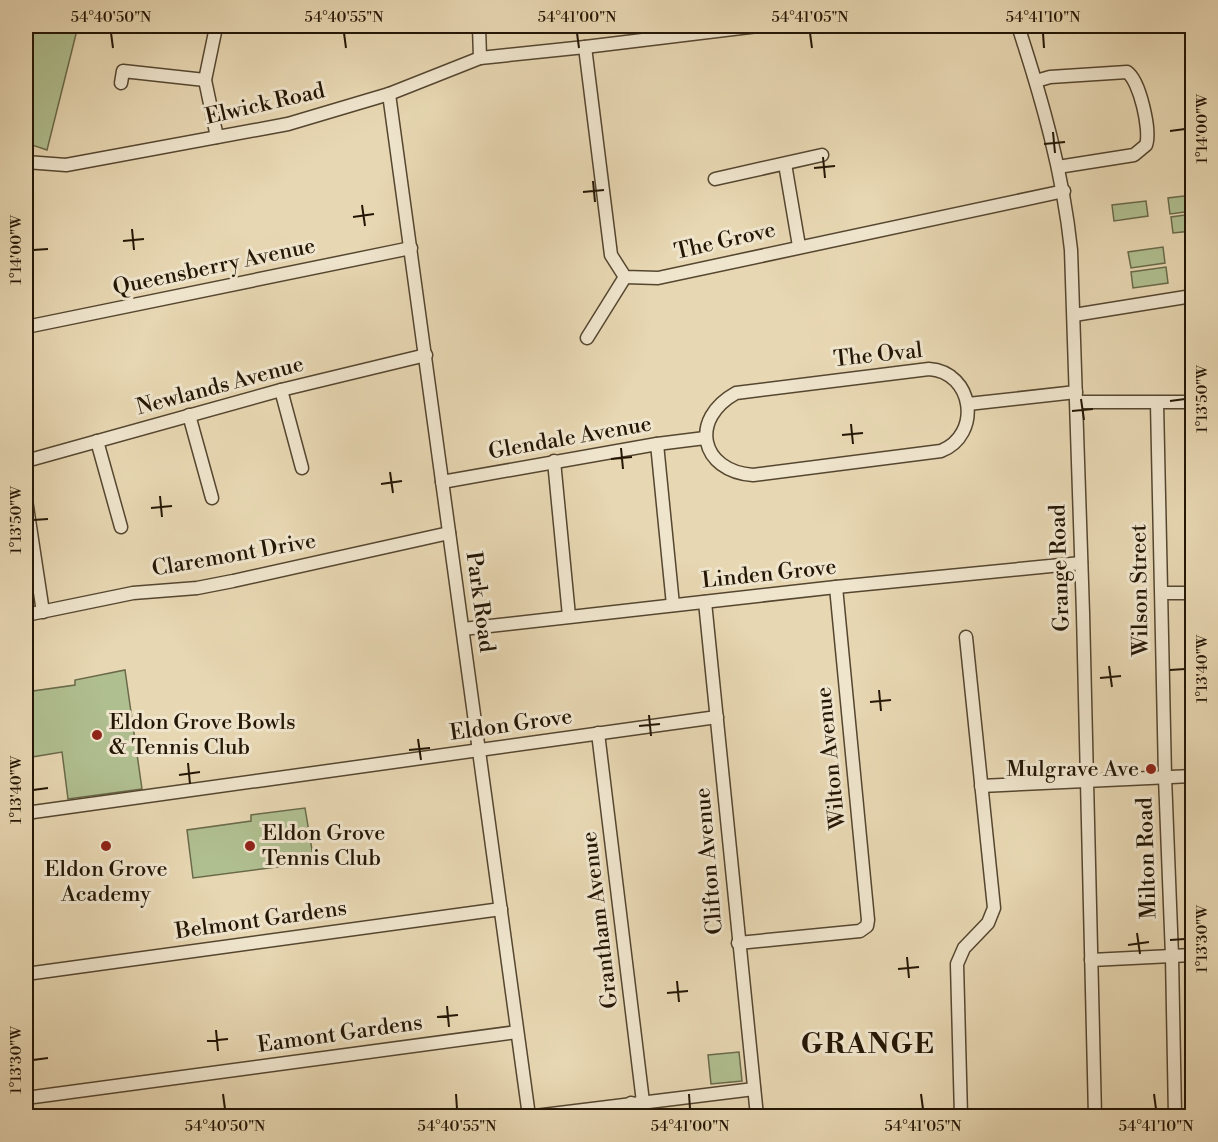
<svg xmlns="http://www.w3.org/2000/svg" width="1218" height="1142" viewBox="0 0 1218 1142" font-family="'Libre Bodoni',serif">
<rect width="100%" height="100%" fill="#e7d7b2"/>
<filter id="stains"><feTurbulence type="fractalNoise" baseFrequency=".00333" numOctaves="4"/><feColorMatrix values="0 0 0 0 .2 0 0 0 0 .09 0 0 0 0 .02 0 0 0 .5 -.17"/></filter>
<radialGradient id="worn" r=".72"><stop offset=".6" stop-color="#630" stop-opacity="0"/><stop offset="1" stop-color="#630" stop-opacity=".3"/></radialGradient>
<g fill="#b0bf90" stroke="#6a6a4a" stroke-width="1.5">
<path d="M 26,26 L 78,26 L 47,150 L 26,143 Z"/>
<path d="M 1192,195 L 1192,211 L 1170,214 L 1168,198 Z"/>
<path d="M 1146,201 L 1148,216 L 1114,221 L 1112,205 Z"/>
<path d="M 1192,214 L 1192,231 L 1173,233 L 1171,217 Z"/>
<path d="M 1163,247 L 1165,263 L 1131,268 L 1128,252 Z"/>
<path d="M 1166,267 L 1168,283 L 1133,288 L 1131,272 Z"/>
<path d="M 125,670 L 142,789 L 68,799 L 62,752 L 26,758 L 26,692 L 75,685 L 75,680 Z"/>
<path d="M 305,808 L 314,862 L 193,878 L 187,830 L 251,821 L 251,815 Z"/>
<path d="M 739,1052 L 742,1081 L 711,1084 L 708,1055 Z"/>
</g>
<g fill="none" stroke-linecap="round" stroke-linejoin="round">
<defs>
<g id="minor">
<path d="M 479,26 L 480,58"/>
<path d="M 1018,26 C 1042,99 1063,173 1071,250 L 1083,613 L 1095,1116"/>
<path d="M 215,32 L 205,80 L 217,137"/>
<path d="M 585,47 L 611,255 L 625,277 L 658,278 L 1064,191"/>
<path d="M 1036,81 L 1050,77 L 1127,72 C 1140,81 1151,131 1146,145 L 1134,155 L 1058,167"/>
<path d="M 121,83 L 123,71 L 205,80"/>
<path d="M 389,94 L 529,1116"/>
<path d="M 26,162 L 66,165 L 288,124 L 389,94 L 480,58 L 585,47 L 758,26"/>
<path d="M 785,164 L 799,246"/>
<path d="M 715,179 L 822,155"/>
<path d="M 1074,315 L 1192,296"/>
<path d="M 26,327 L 411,248"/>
<path d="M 587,338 L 625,277"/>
<path d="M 929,369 C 974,372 982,435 941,451 L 753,475 C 700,471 689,419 736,393 Z"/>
<path d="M 281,390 L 302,468"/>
<path d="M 1077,402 L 1192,402"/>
<path d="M 1157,403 L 1165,777 L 1172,956 L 1175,1116"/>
<path d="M 968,404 L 1076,392"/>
<path d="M 189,415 L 212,498"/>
<path d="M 97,441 L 121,527"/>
<path d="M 657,444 L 673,605"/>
<path d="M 26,461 L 281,390 L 426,355"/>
<path d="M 554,461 L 569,616"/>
<path d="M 442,482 L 657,444 L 705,438"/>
<path d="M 26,500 L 43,612"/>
<path d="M 1162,593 L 1192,593"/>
<path d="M 705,602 L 757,1116"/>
<path d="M 26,615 L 133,593 L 197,588 L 233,581 L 449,533"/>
<path d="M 463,629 L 836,587 L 1081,563"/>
<path d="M 598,733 L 643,1102"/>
<path d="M 981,786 L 1192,776"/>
<path d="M 26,813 L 717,717"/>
<path d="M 738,943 L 860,931 L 867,926 L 868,920 L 836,587"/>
<path d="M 1091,960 L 1192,955"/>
<path d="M 26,974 L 501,909"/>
<path d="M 26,1098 L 517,1032"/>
<path d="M 631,1103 L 633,1116"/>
<path d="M 535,1116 L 754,1089"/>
<path d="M 961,1116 L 957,964 L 964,948 L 988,923 L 994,908 L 966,637"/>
</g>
</defs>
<use href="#minor" stroke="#554630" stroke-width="15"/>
<use href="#minor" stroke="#efe5cd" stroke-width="12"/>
</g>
<path fill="none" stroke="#241605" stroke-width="2" d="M 111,33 L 113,48M 344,33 L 346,48M 577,33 L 579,48M 810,33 L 812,48M 1043,33 L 1044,48M 1170,131 L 1185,129M 1053,132 L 1055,153M 1044,144 L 1065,142M 823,157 L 825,178M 814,168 L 835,166M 593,181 L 595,202M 583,192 L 604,190M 362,205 L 365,226M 353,217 L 374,214M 132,229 L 134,250M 123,241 L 144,239M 33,250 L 48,249M 1081,399 L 1084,420M 1170,401 L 1185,399M 1072,411 L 1093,409M 851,424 L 853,444M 842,435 L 863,433M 621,448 L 623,469M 611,459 L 632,457M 390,472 L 393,493M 381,484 L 402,481M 160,496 L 162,517M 151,508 L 172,506M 33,520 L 48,519M 1109,666 L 1112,687M 1170,670 L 1185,669M 1100,678 L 1121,676M 879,690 L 881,711M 870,702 L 891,700M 649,715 L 651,736M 639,726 L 660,724M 418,739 L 421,760M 409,750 L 430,748M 188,763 L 190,784M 179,775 L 200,772M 33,790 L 48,788M 1137,933 L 1140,954M 1170,940 L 1185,939M 1128,945 L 1149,942M 907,957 L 909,978M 898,969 L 919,967M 677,981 L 679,1002M 667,993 L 688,991M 447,1006 L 449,1027M 437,1017 L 458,1015M 216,1030 L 218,1051M 207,1041 L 228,1039M 33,1060 L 48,1058M 223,1094 L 225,1109M 456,1094 L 457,1109M 689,1094 L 690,1109M 921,1094 L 923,1109M 1154,1094 L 1156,1109"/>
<g fill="#8f2418" stroke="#efe5cd" stroke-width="2">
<circle cx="97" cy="735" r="6"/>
<circle cx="1151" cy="769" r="6"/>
<circle cx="106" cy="846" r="6"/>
<circle cx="250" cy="846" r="6"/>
</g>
<g text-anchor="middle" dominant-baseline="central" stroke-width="6" stroke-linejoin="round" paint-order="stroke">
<g font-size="22" fill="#241605" stroke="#efe5cd">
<text transform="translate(265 104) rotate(-13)">Elwick Road</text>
<text transform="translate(725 241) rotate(-13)">The Grove</text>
<text transform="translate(214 267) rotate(-12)">Queensberry Avenue</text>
<text transform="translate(878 355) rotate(-6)">The Oval</text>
<text transform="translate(220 386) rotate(-15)">Newlands Avenue</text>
<text transform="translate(570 438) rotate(-10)">Glendale Avenue</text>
<text transform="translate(234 555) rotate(-10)">Claremont Drive</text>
<text transform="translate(1060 568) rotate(-92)">Grange Road</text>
<text transform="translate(769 574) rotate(-6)">Linden Grove</text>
<text transform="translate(1140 590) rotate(-91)">Wilson Street</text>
<text transform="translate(480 602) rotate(82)">Park Road</text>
<text transform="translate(511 725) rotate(-8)">Eldon Grove</text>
<text transform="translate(831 758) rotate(-96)">Wilton Avenue</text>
<text transform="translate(1147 858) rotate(-92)">Milton Road</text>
<text transform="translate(709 861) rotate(-95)">Clifton Avenue</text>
<text transform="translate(261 920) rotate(-8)">Belmont Gardens</text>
<text transform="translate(600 920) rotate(-97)">Grantham Avenue</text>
<text transform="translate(340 1034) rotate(-8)">Eamont Gardens</text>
</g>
<g font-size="22" fill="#241605" stroke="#efe5cd" text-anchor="start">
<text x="109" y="722">Eldon Grove Bowls<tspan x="109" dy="25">&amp; Tennis Club</tspan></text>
<text x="1139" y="769" text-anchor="end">Mulgrave Ave</text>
<text x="262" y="833">Eldon Grove<tspan x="262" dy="25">Tennis Club</tspan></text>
<text x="106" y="869" text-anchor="middle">Eldon Grove<tspan x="106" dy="25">Academy</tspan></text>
</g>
<g font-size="28" font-weight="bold" letter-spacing="1.5" fill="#241605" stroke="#efe5cd">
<text x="868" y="1044">GRANGE</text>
</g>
</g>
<rect width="1218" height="1142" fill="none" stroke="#e7d7b2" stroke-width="66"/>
<rect x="33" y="33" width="1152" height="1076" fill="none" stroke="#241605" stroke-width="2"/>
<g font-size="15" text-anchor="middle" fill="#241605">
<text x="111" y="22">54°40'50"N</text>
<text x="344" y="22">54°40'55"N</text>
<text x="577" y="22">54°41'00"N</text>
<text x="810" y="22">54°41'05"N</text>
<text x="1043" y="22">54°41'10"N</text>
<text transform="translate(1202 129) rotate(-90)" y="5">1°14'00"W</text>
<text transform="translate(16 250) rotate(-90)" y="5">1°14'00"W</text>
<text transform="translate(1202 399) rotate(-90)" y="5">1°13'50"W</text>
<text transform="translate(16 520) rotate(-90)" y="5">1°13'50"W</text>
<text transform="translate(1202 669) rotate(-90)" y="5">1°13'40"W</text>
<text transform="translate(16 790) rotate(-90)" y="5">1°13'40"W</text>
<text transform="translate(1202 939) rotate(-90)" y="5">1°13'30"W</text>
<text transform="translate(16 1060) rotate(-90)" y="5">1°13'30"W</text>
<text x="225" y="1131">54°40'50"N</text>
<text x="457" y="1131">54°40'55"N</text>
<text x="690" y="1131">54°41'00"N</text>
<text x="923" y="1131">54°41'05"N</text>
<text x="1156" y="1131">54°41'10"N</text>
</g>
<rect width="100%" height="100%" filter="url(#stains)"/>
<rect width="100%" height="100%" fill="url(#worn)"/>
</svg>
